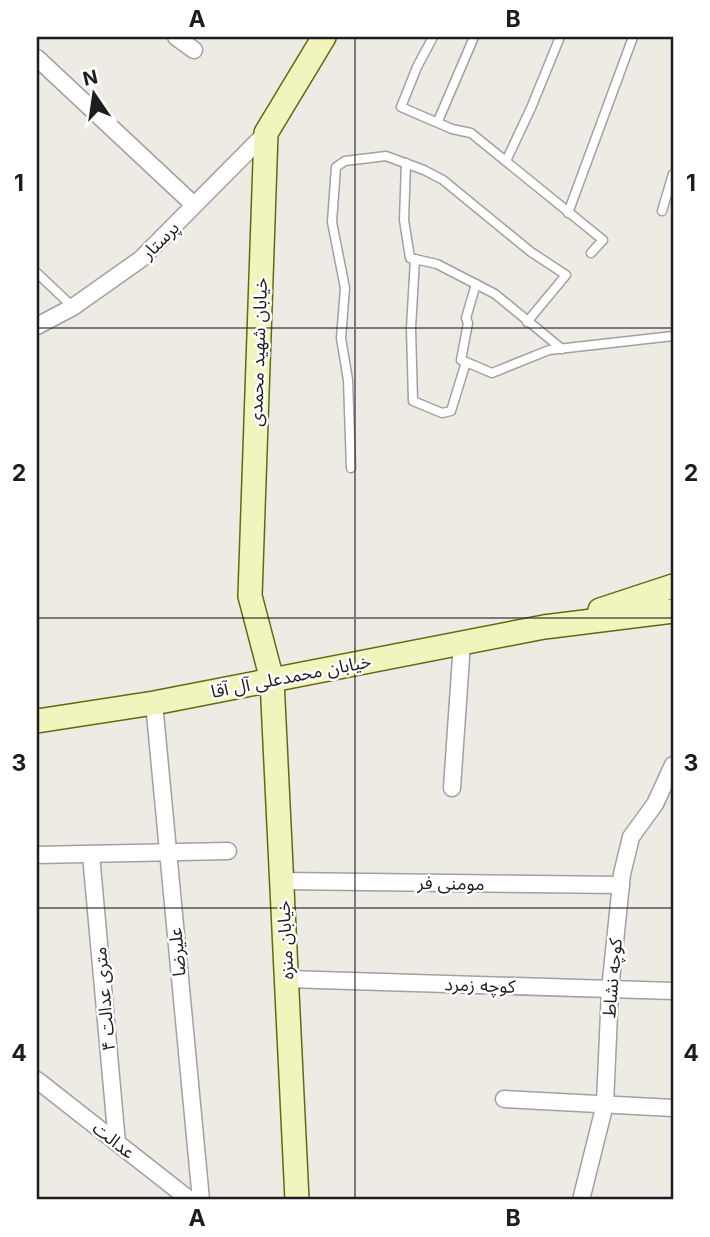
<svg xmlns="http://www.w3.org/2000/svg" width="710" height="1237" viewBox="0 0 710 1237" font-family="Inter,'Noto Sans Arabic',sans-serif">
<rect width="100%" height="100%" fill="#eeeae4"/>
<g fill="none" stroke-linecap="round" stroke-linejoin="round">
<defs>
<g id="lane">
<path d="M 433,37 L 417,67 L 401,107 L 452,129 L 471,133 L 603,240 L 591,253"/>
<path d="M 438,121 L 474,37"/>
<path d="M 506,161 L 531,108 L 560,37"/>
<path d="M 406,163 L 404,220 L 410,258 L 437,264 L 495,294 L 562,349"/>
<path d="M 662,211 L 673,174"/>
<path d="M 568,213 L 633,37"/>
<path d="M 415,259 L 411,328 L 413,401 L 442,413 L 451,411 L 466,362 L 492,373 L 549,350 L 673,336"/>
<path d="M 37,273 L 73,307"/>
<path d="M 466,362 L 461,360 L 468,323 L 466,318 L 476,284"/>
<path d="M 351,468 L 348,380 L 341,338 L 345,288 L 332,222 L 336,167 L 345,161 L 386,156 L 424,170 L 443,180 L 531,252 L 566,275 L 527,322"/>
</g>
<g id="street">
<path d="M 176,37 L 194,50"/>
<path d="M 37,58 L 194,205"/>
<path d="M 37,326 L 73,307 L 141,259 L 266,133"/>
<path d="M 154,703 L 201,1200"/>
<path d="M 452,788 L 462,643"/>
<path d="M 37,855 L 228,851"/>
<path d="M 91,855 L 117,1143"/>
<path d="M 282,881 L 621,885"/>
<path d="M 287,979 L 673,991"/>
<path d="M 37,1080 L 190,1200"/>
<path d="M 504,1099 L 673,1108"/>
<path d="M 581,1200 L 605,1104 L 610,990 L 622,874 L 631,837 L 655,804 L 673,765"/>
</g>
<g id="secondary">
<path d="M 600,610 L 673,586"/>
<path d="M 37,721 L 154,703 L 544,627 L 673,611"/>
<path d="M 297,1200 L 272,680 L 250,596 L 266,133 L 324,37"/>
</g>
</defs>
<use href="#lane" stroke="#a1a1a1" stroke-width="11"/>
<use href="#street" stroke="#a1a1a1" stroke-width="19"/>
<use href="#secondary" stroke="#616b0e" stroke-width="26"/>
<use href="#lane" stroke="#fff" stroke-width="8"/>
<use href="#street" stroke="#fff" stroke-width="16"/>
<use href="#secondary" stroke="#f1f4bc" stroke-width="23"/>
</g>
<path fill="none" stroke="#1d1d1d" stroke-width="2" stroke-opacity="0.55" d="M 355,37 L 355,1200M 37,328 L 673,328M 37,618 L 673,618M 37,908 L 673,908"/>
<g text-anchor="middle" dominant-baseline="central" stroke-width="5" stroke-linejoin="round" paint-order="stroke">
<g font-size="18" fill="#1d1d1d" stroke="#fff">
<text transform="translate(160 240) rotate(-45)">پرستار</text>
<text transform="translate(258 352) rotate(-88)">خیابان شهید محمدی</text>
<text transform="translate(291 676) rotate(-11)">خیابان محمدعلی آل آقا</text>
<text transform="translate(451 883) rotate(1)">مومنی فر</text>
<text transform="translate(285 940) rotate(-93)">خیابان منزه</text>
<text transform="translate(177 952) rotate(-95)">علیرضا</text>
<text transform="translate(612 978) rotate(-85)">کوچه نشاط</text>
<text transform="translate(480 985) rotate(2)">کوچه زمرد</text>
<text transform="translate(104 999) rotate(-95)">۴ متری عدالت</text>
<text transform="translate(114 1140) rotate(38)">عدالت</text>
</g>
</g>
<rect width="710" height="1237" fill="none" stroke="#ffffff" stroke-width="77"/>
<g transform="translate(94 94) rotate(347)" stroke="#ffffff" stroke-width="5" paint-order="stroke">
<path d="M0-5L12 26L0 18L-12 26Z" fill="#1d1d1d"/>
<text y="-10" font-size="19" font-weight="bold" text-anchor="middle" fill="#1d1d1d">N</text>
</g>
<rect x="38" y="38" width="634" height="1160" fill="none" stroke="#1d1d1d" stroke-width="2.5"/>
<g font-size="23" text-anchor="middle" font-weight="bold" fill="#1d1d1d">
<text x="197" y="27">A</text>
<text x="513" y="27">B</text>
<text x="19" y="191">1</text>
<text x="691" y="191">1</text>
<text x="19" y="481">2</text>
<text x="691" y="481">2</text>
<text x="19" y="771">3</text>
<text x="691" y="771">3</text>
<text x="19" y="1061">4</text>
<text x="691" y="1061">4</text>
<text x="197" y="1226">A</text>
<text x="513" y="1226">B</text>
</g>
</svg>
